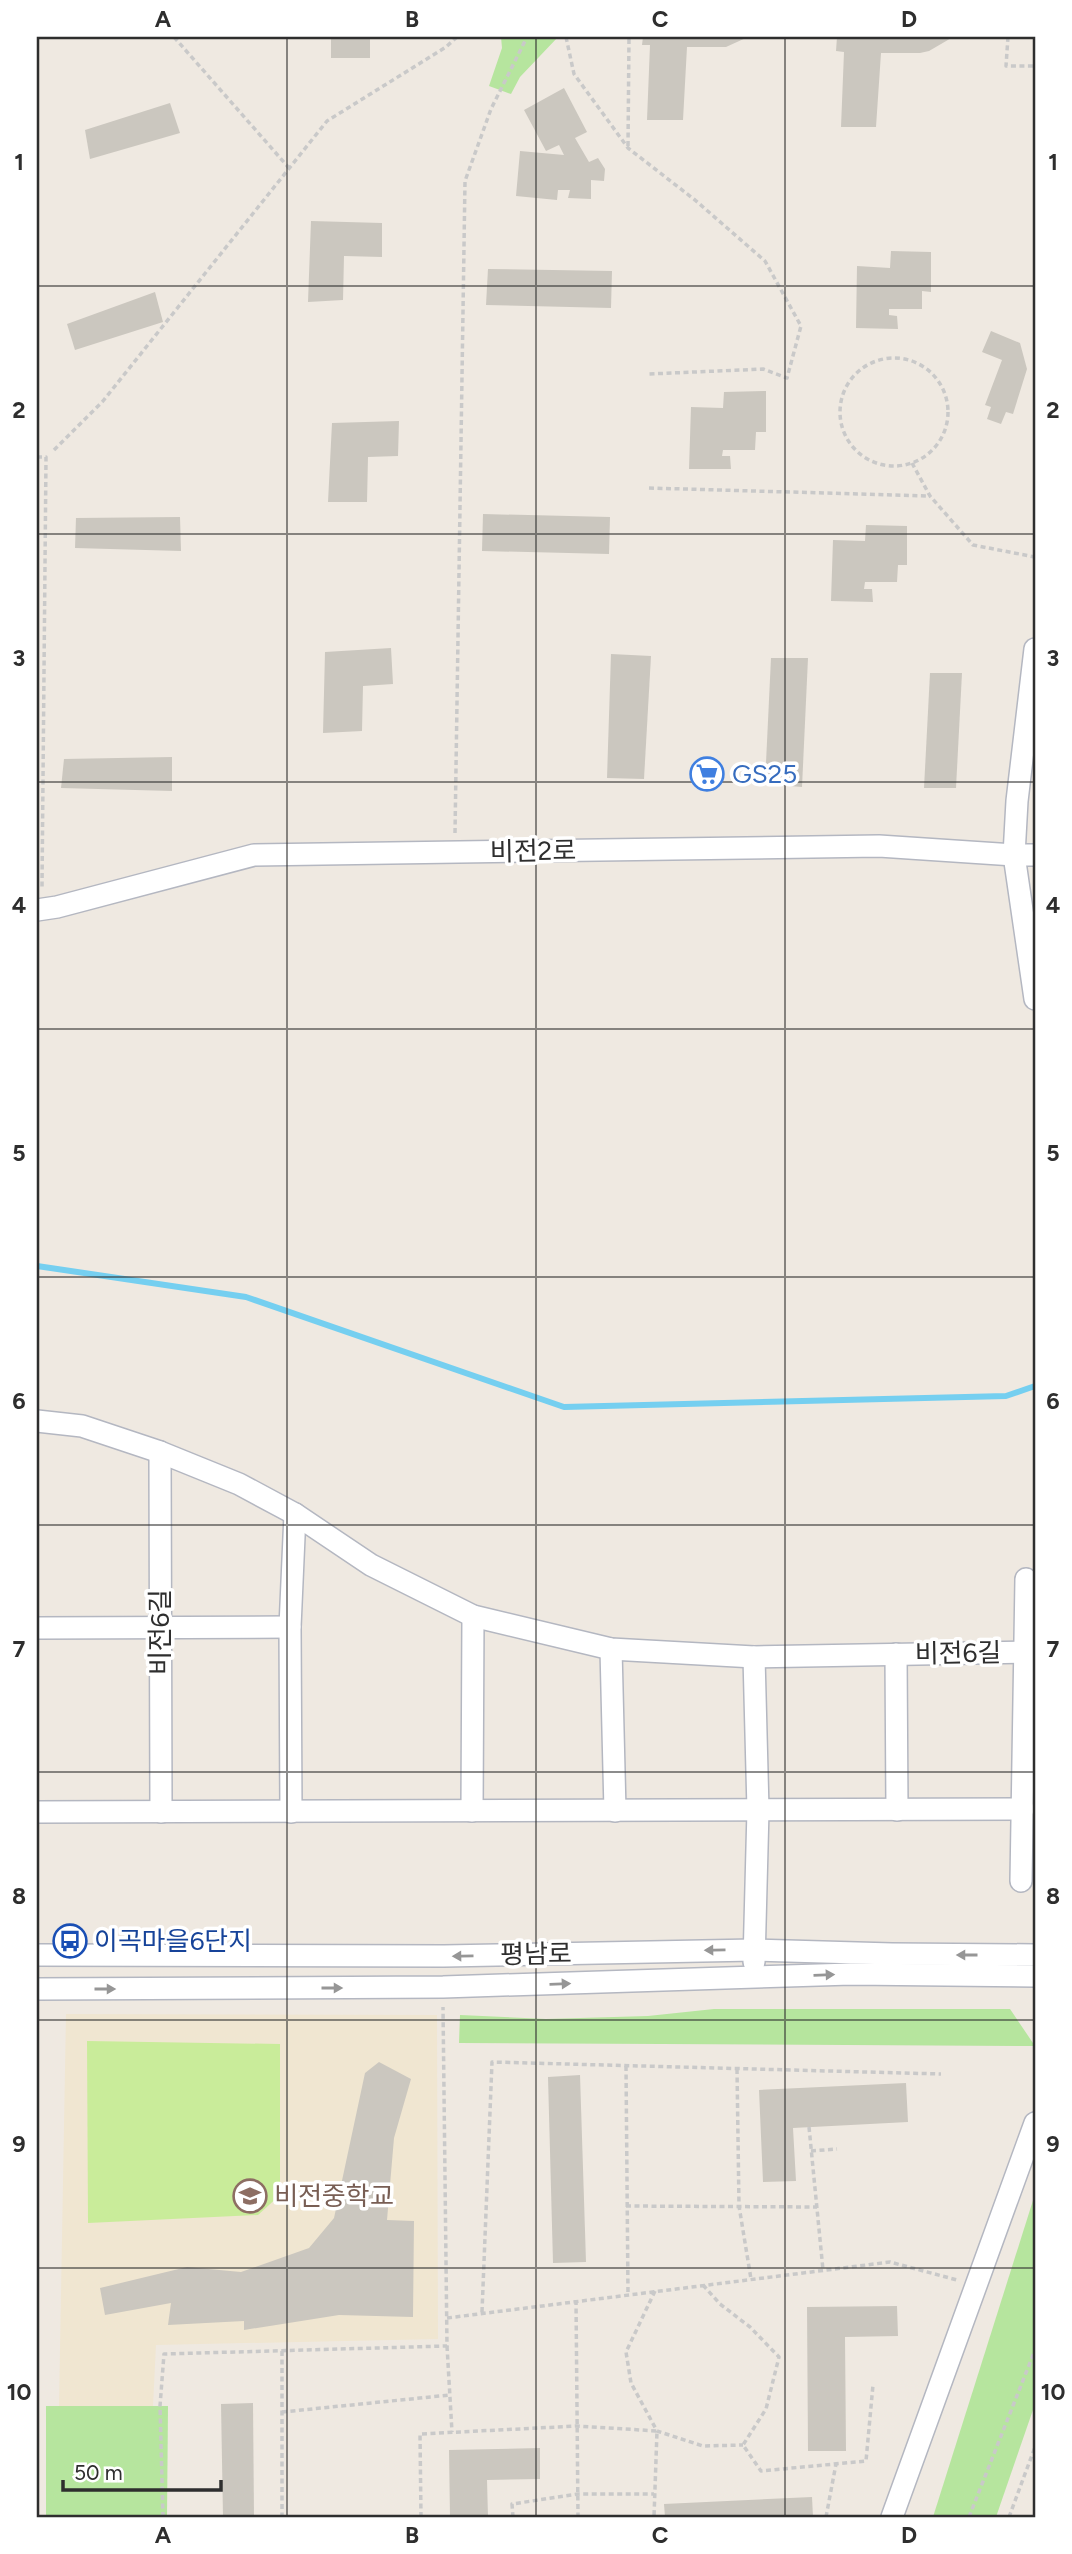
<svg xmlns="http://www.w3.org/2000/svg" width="1072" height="2554" viewBox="0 0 1072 2554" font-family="Figtree,'Noto Sans KR',sans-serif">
<rect width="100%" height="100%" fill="#efe9e1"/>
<path fill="#f0e6d1" d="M 66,2014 L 437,2015 L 438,2339 L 156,2345 L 153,2406 L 59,2406 Z"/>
<g fill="#b6e59e">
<path d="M 501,37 L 558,37 L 520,77 L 511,94 L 489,86 L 502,48 Z"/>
<path d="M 714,2009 L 1010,2009 L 1035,2046 L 459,2043 L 460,2015 L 546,2019 L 648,2016 Z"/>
<path d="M 1035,2194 L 1035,2404 L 996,2517 L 933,2517 Z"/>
<path d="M 46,2406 L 168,2406 L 167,2517 L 46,2517 Z"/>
</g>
<path fill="#c9ec9a" d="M 87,2041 L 280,2044 L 280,2195 L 258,2215 L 88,2223 Z"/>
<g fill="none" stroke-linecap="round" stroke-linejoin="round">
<path stroke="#75cff0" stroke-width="6" d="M 37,1266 L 246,1297 L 564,1407 L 1006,1396 L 1035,1386"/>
</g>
<g fill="#cbc7bf">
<rect x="331" y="37" width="39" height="21"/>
<path d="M 643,37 L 748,37 L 726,47 L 687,47 L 683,120 L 647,120 L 650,45 L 642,45 Z"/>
<path d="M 837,37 L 953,37 L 929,51 L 920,53 L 881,53 L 876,127 L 841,127 L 844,52 L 836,51 Z"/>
<path d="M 564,88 L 587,132 L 575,138 L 589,162 L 598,158 L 605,169 L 604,181 L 591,180 L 591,199 L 568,198 L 570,190 L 558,190 L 557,200 L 516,196 L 520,151 L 564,155 L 559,145 L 546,151 L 524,110 Z"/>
<path d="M 170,103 L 180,133 L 90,159 L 85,130 Z"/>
<path d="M 311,221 L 382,223 L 382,257 L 344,256 L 343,300 L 308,302 Z"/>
<path d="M 891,251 L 931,252 L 931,292 L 922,291 L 922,309 L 889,309 L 889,315 L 897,316 L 898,329 L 856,328 L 857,266 L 890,268 Z"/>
<path d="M 488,269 L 612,271 L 611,308 L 486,305 Z"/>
<path d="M 155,292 L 163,322 L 75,350 L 67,324 Z"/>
<path d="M 991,331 L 1020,343 L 1027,369 L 1013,414 L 1006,412 L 1001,424 L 987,419 L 991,407 L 985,405 L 1002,360 L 982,352 Z"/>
<path d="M 766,391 L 766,432 L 756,432 L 755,450 L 723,450 L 722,456 L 730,456 L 731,469 L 689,469 L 691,407 L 723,408 L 724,392 Z"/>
<path d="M 399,421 L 398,456 L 368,457 L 367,502 L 328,502 L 332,423 Z"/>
<path d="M 483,514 L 610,517 L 609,554 L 482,551 Z"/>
<path d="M 180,517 L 181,551 L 75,548 L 76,518 Z"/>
<path d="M 866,525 L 907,526 L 907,565 L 898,565 L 897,582 L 865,582 L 864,589 L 872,589 L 873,602 L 831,601 L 833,540 L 865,541 Z"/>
<path d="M 391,648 L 393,684 L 363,686 L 362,731 L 323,733 L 325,652 Z"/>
<path d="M 611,654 L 651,656 L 644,779 L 607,778 Z"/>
<path d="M 771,658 L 808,658 L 802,787 L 765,784 Z"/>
<path d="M 930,673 L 962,673 L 956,788 L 924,788 Z"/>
<path d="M 172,757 L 172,791 L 61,788 L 64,759 Z"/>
<path d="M 379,2062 L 411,2079 L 394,2138 L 387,2220 L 414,2221 L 413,2317 L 339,2315 L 244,2330 L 244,2321 L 168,2325 L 171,2303 L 105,2315 L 100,2288 L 187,2267 L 241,2272 L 309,2248 L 334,2218 L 365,2073 Z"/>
<path d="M 580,2075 L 586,2262 L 553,2263 L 548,2077 Z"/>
<path d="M 906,2083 L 908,2122 L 793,2128 L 796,2181 L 763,2182 L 759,2090 Z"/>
<path d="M 897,2306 L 898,2336 L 845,2337 L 846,2451 L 808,2451 L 807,2307 Z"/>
<path d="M 253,2403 L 254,2517 L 223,2517 L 221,2404 Z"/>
<path d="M 540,2448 L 540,2479 L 487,2480 L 488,2517 L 450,2517 L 449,2450 Z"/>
<path d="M 812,2497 L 813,2517 L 665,2517 L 664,2504 Z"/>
</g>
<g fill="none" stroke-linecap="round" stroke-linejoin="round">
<defs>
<g id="minor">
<path d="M 1035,649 L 1017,801 L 1014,855 L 1035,999"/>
<path d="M 37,910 L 57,907 L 254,855 L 879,846 L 1014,855 L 1035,855"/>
<path d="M 37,1421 L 82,1426 L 160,1452 L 239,1484 L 295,1514 L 371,1565 L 473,1616 L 611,1649 L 754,1657 L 1025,1652"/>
<path d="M 160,1452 L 161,1812"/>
<path d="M 37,1628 L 290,1627"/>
<path d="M 611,1649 L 615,1811"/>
<path d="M 896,1654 L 897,1810"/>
<path d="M 754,1657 L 758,1810 L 754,1962"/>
<path d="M 472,1811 L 473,1616"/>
<path d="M 37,1812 L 1023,1809"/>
<path d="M 291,1812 L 290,1627 L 295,1514"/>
<path d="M 1021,1881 L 1026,1579"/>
<path d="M 37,1955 L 444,1956 L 754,1950 L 892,1954 L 1035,1955"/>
<path d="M 37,1989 L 443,1987 L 851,1974 L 1035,1976"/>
<path d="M 892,2517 L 1035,2123"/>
</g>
</defs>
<use href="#minor" stroke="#b4b7c1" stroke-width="24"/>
<g stroke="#c9c9c9" stroke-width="3.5" stroke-dasharray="5 3.5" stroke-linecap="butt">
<path d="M 174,37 L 289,168"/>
<path d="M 566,37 L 574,74 L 628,148 L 695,200 L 765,261 L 801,326 L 787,378 L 763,369 L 649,374"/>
<path d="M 1008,37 L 1006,66 L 1035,66"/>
<path d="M 628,146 L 629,37"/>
<circle cx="894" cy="412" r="54"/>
<path d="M 54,450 L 103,401 L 327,121 L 446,47 L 457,37"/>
<path d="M 37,457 L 46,457 L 42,887"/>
<path d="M 912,463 L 930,496 L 973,545 L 1035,557"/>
<path d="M 649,488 L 930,496"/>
<path d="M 455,833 L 465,181 L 491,109 L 527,37"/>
<path d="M 626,2066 L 628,2294"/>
<path d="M 737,2069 L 739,2206 L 751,2279"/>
<path d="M 809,2127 L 823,2270"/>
<path d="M 811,2151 L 837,2149"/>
<path d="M 626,2206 L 817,2207"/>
<path d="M 703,2285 L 720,2304 L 750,2327 L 779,2357 L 766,2409 L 743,2445 L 761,2471 L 866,2461 L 873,2385"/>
<path d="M 655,2291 L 626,2352 L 631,2383 L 657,2431 L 703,2446 L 743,2445"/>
<path d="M 576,2300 L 578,2517"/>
<path d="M 482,2312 L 492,2062 L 941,2074"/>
<path d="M 447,2318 L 890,2262 L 957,2280"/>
<path d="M 447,2346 L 452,2432"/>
<path d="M 282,2351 L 282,2517"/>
<path d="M 282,2412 L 450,2395"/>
<path d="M 163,2517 L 160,2406 L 164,2354 L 447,2346 L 443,2007"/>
<path d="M 421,2517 L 420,2434 L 577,2426 L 657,2431 L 654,2517"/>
<path d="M 513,2517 L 512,2504 L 578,2494 L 654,2494"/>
<path d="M 826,2517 L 836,2464"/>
<path d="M 969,2517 L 1035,2350"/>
<path d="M 1009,2517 L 1035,2447"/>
</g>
<use href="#minor" stroke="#fff" stroke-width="21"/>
</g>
<defs><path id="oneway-solid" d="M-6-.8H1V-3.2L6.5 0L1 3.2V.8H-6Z" transform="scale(1.75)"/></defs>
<g fill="#969696">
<use href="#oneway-solid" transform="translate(715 1950) rotate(179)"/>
<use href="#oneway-solid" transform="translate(967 1955) rotate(-180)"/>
<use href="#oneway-solid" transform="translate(463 1956) rotate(179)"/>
<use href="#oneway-solid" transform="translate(824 1975) rotate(-2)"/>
<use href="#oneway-solid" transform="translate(560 1984) rotate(-2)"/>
<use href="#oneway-solid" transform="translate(332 1988)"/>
<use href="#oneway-solid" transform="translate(105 1989)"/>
</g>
<path fill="none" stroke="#2e2e2e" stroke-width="2" stroke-opacity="0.55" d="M 287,37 L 287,2517M 536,37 L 536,2517M 785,37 L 785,2517M 37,286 L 1035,286M 37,534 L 1035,534M 37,782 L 1035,782M 37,1029 L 1035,1029M 37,1277 L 1035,1277M 37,1525 L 1035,1525M 37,1772 L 1035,1772M 37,2020 L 1035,2020M 37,2268 L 1035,2268"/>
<defs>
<symbol id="supermarket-ring" viewBox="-11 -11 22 22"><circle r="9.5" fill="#fff" stroke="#3f7fe0" stroke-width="1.5"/><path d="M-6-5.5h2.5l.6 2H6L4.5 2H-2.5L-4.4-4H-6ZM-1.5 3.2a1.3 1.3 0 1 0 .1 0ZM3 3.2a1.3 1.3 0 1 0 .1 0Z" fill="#3f7fe0"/></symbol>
<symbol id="bus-ring" viewBox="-11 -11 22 22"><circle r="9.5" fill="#fff" stroke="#1a4fb4" stroke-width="1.5"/><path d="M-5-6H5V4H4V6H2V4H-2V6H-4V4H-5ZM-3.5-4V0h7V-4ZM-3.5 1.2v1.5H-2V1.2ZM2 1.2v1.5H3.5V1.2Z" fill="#1a4fb4"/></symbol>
<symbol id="school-ring" viewBox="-11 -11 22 22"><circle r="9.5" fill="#fff" stroke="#8d6e63" stroke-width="1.5"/><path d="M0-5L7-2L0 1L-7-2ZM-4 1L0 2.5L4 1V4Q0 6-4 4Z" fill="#8d6e63"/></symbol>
</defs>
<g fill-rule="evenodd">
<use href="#supermarket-ring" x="688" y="755" width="38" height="38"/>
<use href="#bus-ring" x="51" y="1922" width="38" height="38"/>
<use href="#school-ring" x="231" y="2177" width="38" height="38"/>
</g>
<g text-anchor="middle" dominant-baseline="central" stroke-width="7" stroke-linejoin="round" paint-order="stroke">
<g font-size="26" fill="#366cbe" stroke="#fff" text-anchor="start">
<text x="732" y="774">GS25</text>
</g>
<g font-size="26" fill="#2e2e2e" stroke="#fff">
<text transform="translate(533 851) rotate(-1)">비전2로</text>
<text transform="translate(160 1632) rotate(-90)">비전6길</text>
<text transform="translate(958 1653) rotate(-1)">비전6길</text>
<text transform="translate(536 1954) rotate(-1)">평남로</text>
</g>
<g font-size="26" fill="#164399" stroke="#fff" text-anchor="start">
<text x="94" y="1941">이곡마을6단지</text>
</g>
<g font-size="26" fill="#785e54" stroke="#fff" text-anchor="start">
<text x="274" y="2196">비전중학교</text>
</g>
</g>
<rect width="1072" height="2554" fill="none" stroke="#ffffff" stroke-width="77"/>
<path d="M63 2480v10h158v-10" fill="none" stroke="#2e2e2e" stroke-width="3.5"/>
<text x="74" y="2480" font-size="21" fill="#2e2e2e" stroke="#ffffff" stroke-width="5" paint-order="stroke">50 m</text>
<rect x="38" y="38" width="996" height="2478" fill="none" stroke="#2e2e2e" stroke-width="2.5"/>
<g font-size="23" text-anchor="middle" font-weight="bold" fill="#2e2e2e">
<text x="163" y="27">A</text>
<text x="412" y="27">B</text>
<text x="660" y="27">C</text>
<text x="909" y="27">D</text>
<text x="19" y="170">1</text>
<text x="1053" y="170">1</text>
<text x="19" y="418">2</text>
<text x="1053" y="418">2</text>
<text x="19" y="666">3</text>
<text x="1053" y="666">3</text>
<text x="19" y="913">4</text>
<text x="1053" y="913">4</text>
<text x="19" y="1161">5</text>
<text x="1053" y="1161">5</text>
<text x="19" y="1409">6</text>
<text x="1053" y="1409">6</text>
<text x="19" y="1657">7</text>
<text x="1053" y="1657">7</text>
<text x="19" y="1904">8</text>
<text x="1053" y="1904">8</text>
<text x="19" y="2152">9</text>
<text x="1053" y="2152">9</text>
<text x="19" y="2400">10</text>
<text x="1053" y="2400">10</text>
<text x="163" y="2543">A</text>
<text x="412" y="2543">B</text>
<text x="660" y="2543">C</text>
<text x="909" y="2543">D</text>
</g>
</svg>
